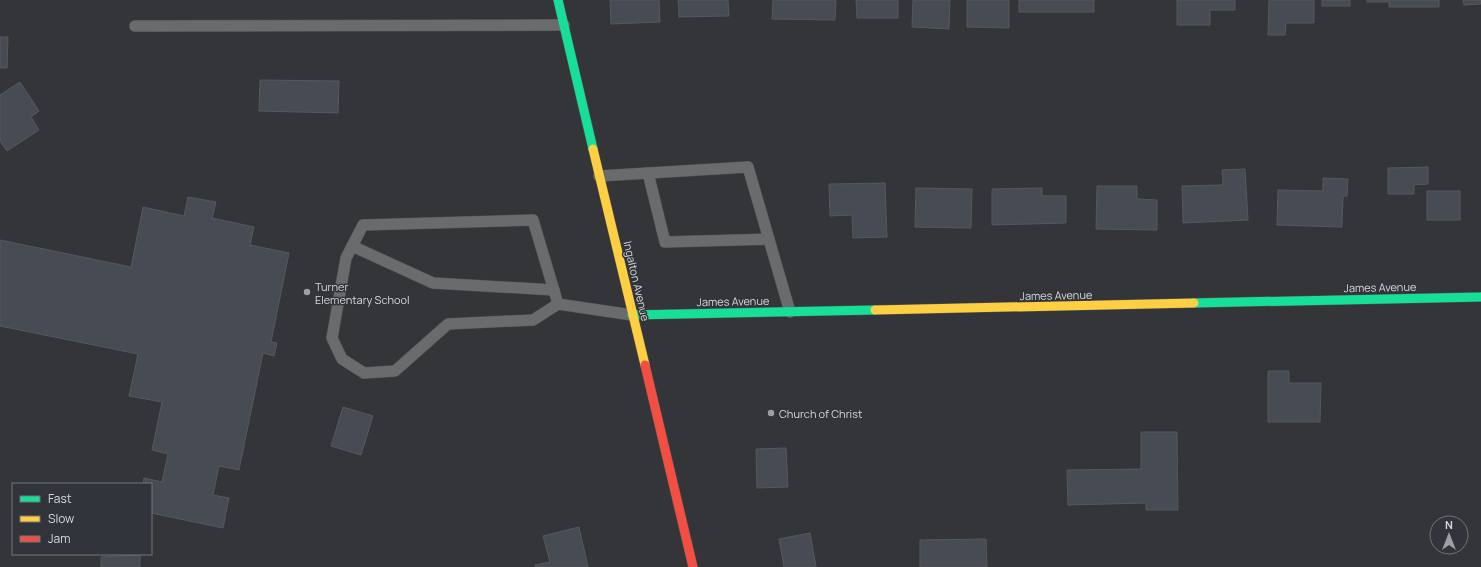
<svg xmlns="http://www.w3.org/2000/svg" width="1481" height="567" viewBox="0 0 1481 567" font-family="Manrope,sans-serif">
<rect width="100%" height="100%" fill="#333538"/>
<g fill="#474c54" stroke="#57585b">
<path d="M 610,0 L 659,0 L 660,22 L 611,24 Z"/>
<path d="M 678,0 L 728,0 L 729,16 L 679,17 Z"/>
<path d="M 773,0 L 836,0 L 835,20 L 772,19 Z"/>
<path d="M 856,0 L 898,0 L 898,18 L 857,18 Z"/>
<path d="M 913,0 L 950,0 L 949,29 L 912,27 Z"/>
<path d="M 967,0 L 1009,0 L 1009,28 L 967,27 Z"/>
<rect x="1019" y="0" width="75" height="12"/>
<path d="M 1177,0 L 1235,0 L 1235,10 L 1210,10 L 1210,25 L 1177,25 Z"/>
<path d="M 1269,0 L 1314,0 L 1314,23 L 1286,23 L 1285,35 L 1268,35 Z"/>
<rect x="1322" y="0" width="28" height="6"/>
<path d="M 1367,0 L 1439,0 L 1439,7 L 1389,7 L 1389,2 L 1367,2 Z"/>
<path d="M 1463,0 L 1481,0 L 1481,4 L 1464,5 Z"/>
<path d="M 0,37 L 8,37 L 7,68 L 0,68 Z"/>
<path d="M 260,80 L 339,81 L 338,113 L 259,111 Z"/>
<path d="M 20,82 L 39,111 L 31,117 L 39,130 L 7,151 L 0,141 L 0,95 Z"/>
<path d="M 1428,167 L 1428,184 L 1414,185 L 1414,194 L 1388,194 L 1388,168 Z"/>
<path d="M 1245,169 L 1248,220 L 1183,223 L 1182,186 L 1223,185 L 1222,170 Z"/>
<path d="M 1323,178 L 1348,179 L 1347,196 L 1343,196 L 1342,227 L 1277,225 L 1278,190 L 1323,191 Z"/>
<path d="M 885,183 L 887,237 L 853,238 L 852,215 L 830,216 L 829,184 Z"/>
<path d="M 1097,186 L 1137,186 L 1137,199 L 1157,200 L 1157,230 L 1096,229 Z"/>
<path d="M 916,188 L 972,189 L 971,228 L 915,227 Z"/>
<path d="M 1042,188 L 1042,196 L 1066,196 L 1066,223 L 992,225 L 992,189 Z"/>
<rect x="1427" y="191" width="33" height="29"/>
<path d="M 188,197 L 216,202 L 212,218 L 254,227 L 250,245 L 289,253 L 271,342 L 277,343 L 274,356 L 263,353 L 239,470 L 219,466 L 213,495 L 229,498 L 223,528 L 151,513 L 151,484 L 143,484 L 144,478 L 162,482 L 168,454 L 152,450 L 162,402 L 129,396 L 138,354 L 0,326 L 0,240 L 131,267 L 143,207 L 184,216 Z"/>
<path d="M 1268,371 L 1289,371 L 1289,383 L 1321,383 L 1320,422 L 1268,422 Z"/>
<path d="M 343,407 L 373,416 L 361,455 L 331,446 Z"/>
<path d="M 1141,432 L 1177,432 L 1178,510 L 1146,510 L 1146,503 L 1068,505 L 1067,470 L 1141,469 Z"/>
<path d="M 786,448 L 788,487 L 757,488 L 756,449 Z"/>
<path d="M 579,527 L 588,567 L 536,567 L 535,565 L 550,562 L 543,536 Z"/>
<path d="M 810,533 L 816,567 L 784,567 L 779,539 Z"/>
<path d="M 986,539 L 987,567 L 920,567 L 920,540 Z"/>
<path d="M 140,555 L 140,567 L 101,567 L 101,557 Z"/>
</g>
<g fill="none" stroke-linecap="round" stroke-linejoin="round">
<defs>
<g id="lane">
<path d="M 135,26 L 564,25"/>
<path d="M 648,173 L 665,242 L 769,239"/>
<path d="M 599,176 L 748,167 L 790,312"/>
<path d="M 352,246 L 433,283 L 554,290"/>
<path d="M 558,304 L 533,220 L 363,225 L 346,258 L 332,338 L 342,359 L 364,373 L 395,371 L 448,324 L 533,320 L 558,304 L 632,315"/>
</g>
<g id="fast">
<path d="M 558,0 L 593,149"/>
<path d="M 1194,303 L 1481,297"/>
<path d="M 632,315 L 875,310"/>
</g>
<g id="slow">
<path d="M 593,149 L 645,365"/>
<path d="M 875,310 L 1194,303"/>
</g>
<path id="jam" d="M 645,365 L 693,567"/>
</defs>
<use href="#lane" stroke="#515255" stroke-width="12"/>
<use href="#fast" stroke="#515255" stroke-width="10"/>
<use href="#slow" stroke="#515255" stroke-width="10"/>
<use href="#jam" stroke="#515255" stroke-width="10"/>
<use href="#lane" stroke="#6a6b6c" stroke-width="11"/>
<use href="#fast" stroke="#16e098" stroke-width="9"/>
<use href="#slow" stroke="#ffcf43" stroke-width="9"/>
<use href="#jam" stroke="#f24e42" stroke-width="9"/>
</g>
<g fill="#9d9fa3" stroke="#31343a" stroke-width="1.5">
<circle cx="307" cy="292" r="4"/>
<circle cx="771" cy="413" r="4"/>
</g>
<g text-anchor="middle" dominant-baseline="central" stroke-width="3" stroke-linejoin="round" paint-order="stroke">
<g font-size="11" fill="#d6d8dc" stroke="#31343a">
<text transform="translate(637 281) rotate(77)">Ingalton Avenue</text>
<text transform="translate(1380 287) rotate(-1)">James Avenue</text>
<text transform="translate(1056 295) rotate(-1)">James Avenue</text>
<text transform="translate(733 301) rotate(-1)">James Avenue</text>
</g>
<g font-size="11" fill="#d6d8dc" stroke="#31343a" text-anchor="start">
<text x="315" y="286">Turner<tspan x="315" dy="13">Elementary School</tspan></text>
<text x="779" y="413">Church of Christ</text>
</g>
</g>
<rect x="12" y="483" width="140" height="72" fill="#31343a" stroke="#73767b"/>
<rect x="20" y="496" width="20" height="6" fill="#16e098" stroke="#73767b"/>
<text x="48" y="503" font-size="12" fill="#d6d8dc">Fast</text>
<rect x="20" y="516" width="20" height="6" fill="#ffcf43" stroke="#73767b"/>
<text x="48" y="523" font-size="12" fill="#d6d8dc">Slow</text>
<rect x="20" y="536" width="20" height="6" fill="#f24e42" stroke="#73767b"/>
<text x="48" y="543" font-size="12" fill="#d6d8dc">Jam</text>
<g transform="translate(1449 535)"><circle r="19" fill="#31343a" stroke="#73767b"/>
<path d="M0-3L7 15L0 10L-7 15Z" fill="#9d9fa3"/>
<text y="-6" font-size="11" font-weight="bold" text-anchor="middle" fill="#d6d8dc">N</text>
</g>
</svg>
